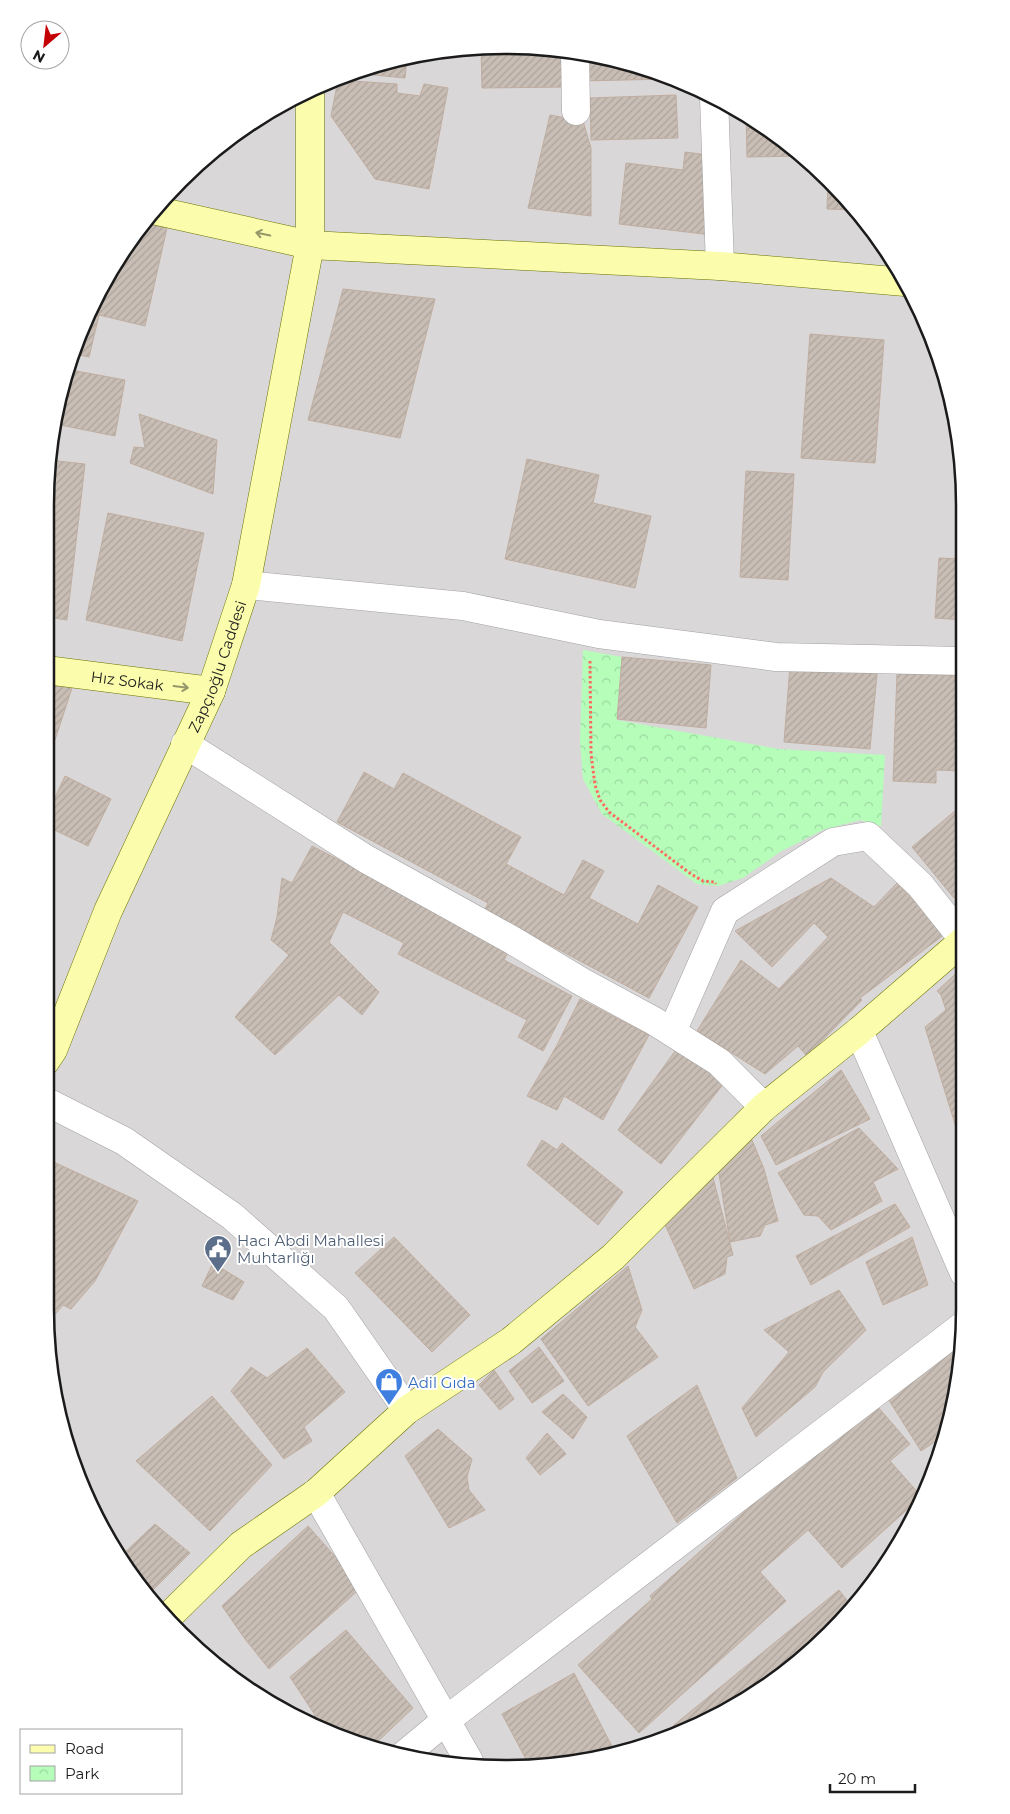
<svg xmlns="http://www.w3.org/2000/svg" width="1010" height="1814" viewBox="0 0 1010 1814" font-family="Montserrat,sans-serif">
<defs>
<pattern id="park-crowns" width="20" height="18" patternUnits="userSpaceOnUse" patternTransform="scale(1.25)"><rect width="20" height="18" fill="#b6fdba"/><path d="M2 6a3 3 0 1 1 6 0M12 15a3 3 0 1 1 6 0" fill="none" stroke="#9cd89f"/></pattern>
<pattern id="building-hatch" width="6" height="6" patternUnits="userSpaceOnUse" patternTransform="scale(1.25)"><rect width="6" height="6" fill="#c9beb5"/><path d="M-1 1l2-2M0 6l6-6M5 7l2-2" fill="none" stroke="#aca39b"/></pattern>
</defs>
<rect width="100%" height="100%" fill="#ede8df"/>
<path fill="#d9d7d7" d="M 475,46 L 565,49 L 653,69 L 735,106 L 809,159 L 887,249 L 930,329 L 961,445 L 964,1339 L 949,1428 L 904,1539 L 809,1655 L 681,1734 L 535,1768 L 386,1753 L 250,1692 L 140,1589 L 70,1457 L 45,1309 L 46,475 L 61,386 L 106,275 L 159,202 L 225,140 L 301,93 L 386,61 Z"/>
<path fill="url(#park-crowns)" d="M 583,650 L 622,657 L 617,720 L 779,749 L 885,755 L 881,826 L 860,820 L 823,830 L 780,852 L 743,878 L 718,886 L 697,884 L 602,814 L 583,779 L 580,741 Z"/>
<g fill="url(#building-hatch)" stroke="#c0ada0">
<path d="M 481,46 L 565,49 L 570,87 L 482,88 Z"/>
<path d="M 581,53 L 653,69 L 669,77 L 669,79 L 581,81 Z"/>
<path d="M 407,57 L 405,78 L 354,73 L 386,61 Z"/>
<path d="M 338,80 L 397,84 L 397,93 L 420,96 L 424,84 L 448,88 L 429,189 L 375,179 L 331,116 Z"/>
<path d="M 676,95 L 678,138 L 591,140 L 590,98 Z"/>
<path d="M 550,115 L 583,121 L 591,148 L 591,216 L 528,208 Z"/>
<path d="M 746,115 L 804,156 L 747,157 Z"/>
<path d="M 685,152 L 708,155 L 702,208 L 715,209 L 712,235 L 619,224 L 626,163 L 683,170 Z"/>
<path d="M 828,181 L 853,210 L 827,209 Z"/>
<path d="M 144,223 L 167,228 L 145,326 L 99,315 L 89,357 L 74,354 L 106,275 Z"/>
<path d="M 343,289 L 435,299 L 400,438 L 308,420 Z"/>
<path d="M 810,334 L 884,340 L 875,463 L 801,458 Z"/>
<path d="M 71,370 L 125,380 L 115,436 L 60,425 Z"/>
<path d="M 139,414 L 217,440 L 213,494 L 130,463 L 134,447 L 145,448 Z"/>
<path d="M 527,459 L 599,475 L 593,503 L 651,516 L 635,588 L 505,559 Z"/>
<path d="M 48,460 L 85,464 L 67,620 L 46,617 L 46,475 Z"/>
<path d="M 746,471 L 794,474 L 788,580 L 740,577 Z"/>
<path d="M 108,513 L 204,533 L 182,641 L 86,620 Z"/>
<path d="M 939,558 L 961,559 L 962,620 L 935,618 Z"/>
<path d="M 622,657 L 711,665 L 706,728 L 617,719 Z"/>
<path d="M 790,666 L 877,674 L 870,749 L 784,742 Z"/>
<path d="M 897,673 L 962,676 L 962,771 L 936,770 L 936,783 L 893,781 Z"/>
<path d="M 46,678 L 73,685 L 53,746 L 46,745 Z"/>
<path d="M 364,772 L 394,789 L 403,773 L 521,837 L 506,864 L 564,895 L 583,860 L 604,871 L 589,898 L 638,924 L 658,885 L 698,907 L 649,998 L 485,910 L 488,903 L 337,822 Z"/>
<path d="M 65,776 L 111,799 L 88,846 L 46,826 L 46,817 Z"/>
<path d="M 962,805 L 963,890 L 954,898 L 912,847 Z"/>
<path d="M 312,846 L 432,908 L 511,947 L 504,960 L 572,996 L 543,1051 L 518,1037 L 527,1020 L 398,954 L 404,943 L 343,912 L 329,942 L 379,992 L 362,1015 L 339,995 L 275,1055 L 235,1017 L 289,955 L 271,940 L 277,917 L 282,878 L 292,883 Z"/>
<path d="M 831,878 L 874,907 L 897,883 L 945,934 L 860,998 L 862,1000 L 807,1056 L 798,1046 L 765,1074 L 697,1031 L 741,960 L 779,989 L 828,937 L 814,923 L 772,967 L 735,931 Z"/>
<path d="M 963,967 L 963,1150 L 925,1027 L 946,1010 L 941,995 L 937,991 Z"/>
<path d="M 580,999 L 649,1035 L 603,1120 L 564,1096 L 557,1110 L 527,1096 L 556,1047 Z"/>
<path d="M 678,1047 L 724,1083 L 661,1164 L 618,1130 Z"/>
<path d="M 841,1070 L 870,1119 L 776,1165 L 761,1136 Z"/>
<path d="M 859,1128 L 898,1169 L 873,1182 L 882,1201 L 831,1230 L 818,1216 L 804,1215 L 778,1173 Z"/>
<path d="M 542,1140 L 557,1150 L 562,1143 L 623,1192 L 598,1225 L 527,1165 Z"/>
<path d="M 752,1140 L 764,1169 L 778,1221 L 765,1225 L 760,1236 L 730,1242 L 718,1168 Z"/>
<path d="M 45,1158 L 138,1201 L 95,1281 L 71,1309 L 63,1305 L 53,1317 L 45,1309 Z"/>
<path d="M 711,1170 L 733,1255 L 727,1257 L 725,1274 L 694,1289 L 662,1218 Z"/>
<path d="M 895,1204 L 910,1227 L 811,1285 L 796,1256 Z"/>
<path d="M 394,1237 L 470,1315 L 432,1352 L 355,1273 Z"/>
<path d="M 912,1237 L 928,1285 L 883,1305 L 866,1262 Z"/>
<path d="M 213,1263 L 244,1282 L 233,1300 L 202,1286 Z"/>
<path d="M 628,1266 L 642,1310 L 635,1327 L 658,1357 L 588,1406 L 541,1339 Z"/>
<path d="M 839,1290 L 866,1330 L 823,1372 L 815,1387 L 756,1437 L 742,1408 L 789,1352 L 764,1330 Z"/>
<path d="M 539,1347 L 564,1381 L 532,1403 L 509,1371 Z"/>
<path d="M 307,1348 L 345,1392 L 304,1427 L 312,1441 L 284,1459 L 231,1391 L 251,1367 L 267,1378 Z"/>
<path d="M 954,1351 L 959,1367 L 949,1428 L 934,1464 L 939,1439 L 921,1451 L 885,1394 Z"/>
<path d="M 494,1370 L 514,1399 L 500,1410 L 479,1385 Z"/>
<path d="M 697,1385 L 737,1478 L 677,1523 L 627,1436 Z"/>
<path d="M 563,1394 L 587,1417 L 573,1439 L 542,1412 Z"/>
<path d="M 212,1396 L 272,1465 L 210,1531 L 136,1461 Z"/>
<path d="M 871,1399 L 910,1444 L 890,1461 L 921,1496 L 920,1498 L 842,1568 L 808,1530 L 760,1572 L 786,1601 L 639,1733 L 578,1665 L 652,1599 L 650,1596 Z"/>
<path d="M 438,1429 L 472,1459 L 467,1477 L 469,1490 L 485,1510 L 449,1528 L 405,1456 Z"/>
<path d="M 547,1433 L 566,1454 L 540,1475 L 526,1458 Z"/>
<path d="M 155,1524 L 190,1553 L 147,1596 L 140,1589 L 122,1555 Z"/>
<path d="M 308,1526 L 362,1587 L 269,1669 L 245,1639 L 222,1606 Z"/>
<path d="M 878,1570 L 867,1583 L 865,1580 Z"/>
<path d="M 839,1590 L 850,1604 L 809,1655 L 681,1734 L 657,1739 Z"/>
<path d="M 346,1630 L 413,1708 L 372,1747 L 312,1720 L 315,1715 L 290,1677 Z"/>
<path d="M 574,1673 L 614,1750 L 535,1768 L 530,1767 L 502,1714 Z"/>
</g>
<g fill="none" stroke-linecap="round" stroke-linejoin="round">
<defs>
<g id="street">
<path d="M 575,51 L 576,111"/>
<path d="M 714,97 L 720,266"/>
<path d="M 246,585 L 463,606 L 599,634 L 776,657 L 962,661"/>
<path d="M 185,744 L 366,859 L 512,940 L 582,982 L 654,1021 L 719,1062 L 764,1107"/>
<path d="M 859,1031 L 964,1273"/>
<path d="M 672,1032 L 725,911 L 833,842 L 868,836 L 920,885 L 963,939"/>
<path d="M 45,1101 L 124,1141 L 232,1216 L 336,1308 L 407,1410"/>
<path d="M 316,1493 L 469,1761"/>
<path d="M 404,1755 L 445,1721 L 964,1325"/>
</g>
<g id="secondary">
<path d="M 153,210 L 310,245 L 720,266 L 905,282"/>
<path id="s1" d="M 46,670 L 211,691"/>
<path id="s2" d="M 45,1062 L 53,1050 L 108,911 L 211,691 L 246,585 L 310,245 L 310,89"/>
<path d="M 169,1616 L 241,1545 L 316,1493 L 407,1410 L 511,1341 L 613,1257 L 764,1107 L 859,1031 L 963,941"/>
</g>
</defs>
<use href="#street" stroke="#a2a2a2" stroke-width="29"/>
<use href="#secondary" stroke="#6a7300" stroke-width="29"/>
<path stroke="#ff6a5e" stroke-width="3" stroke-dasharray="2.5 2.5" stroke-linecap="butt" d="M 590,661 L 591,754 L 595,785 L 600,800 L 609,812 L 691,874 L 703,881 L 715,882 L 716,884"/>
<use href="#street" stroke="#fff" stroke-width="28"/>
<use href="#secondary" stroke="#fbfdad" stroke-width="28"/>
</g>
<defs><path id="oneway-shaft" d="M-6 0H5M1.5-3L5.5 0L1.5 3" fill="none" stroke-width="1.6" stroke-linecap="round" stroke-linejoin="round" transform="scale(1.25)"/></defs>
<g stroke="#96976b">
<use href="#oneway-shaft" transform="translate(263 234) rotate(-168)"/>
<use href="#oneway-shaft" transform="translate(181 687) rotate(7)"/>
</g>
<defs>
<symbol id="civic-pin" viewBox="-11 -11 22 30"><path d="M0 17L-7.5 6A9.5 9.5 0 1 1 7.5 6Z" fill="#5c6f8a" stroke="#fff"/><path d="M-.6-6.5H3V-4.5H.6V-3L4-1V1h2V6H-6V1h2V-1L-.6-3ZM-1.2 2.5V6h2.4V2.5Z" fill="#fff"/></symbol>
<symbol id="shop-pin" viewBox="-11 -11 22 30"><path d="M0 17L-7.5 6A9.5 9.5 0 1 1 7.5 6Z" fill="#3f7fe0" stroke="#fff"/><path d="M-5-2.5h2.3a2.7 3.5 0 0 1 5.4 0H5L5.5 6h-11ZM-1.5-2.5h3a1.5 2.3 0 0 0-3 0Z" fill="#fff"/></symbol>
</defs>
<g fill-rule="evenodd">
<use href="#civic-pin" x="202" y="1233" width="32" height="43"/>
<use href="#shop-pin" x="373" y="1366" width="32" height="43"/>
</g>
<g text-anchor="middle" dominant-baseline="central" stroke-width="4" stroke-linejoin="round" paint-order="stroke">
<g font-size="15" fill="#1b1b1b" stroke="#fff">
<text stroke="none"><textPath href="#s2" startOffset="432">Zapçıoğlu Caddesi</textPath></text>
<text stroke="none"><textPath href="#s1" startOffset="82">Hız Sokak</textPath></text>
</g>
<g font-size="15" fill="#4e5e75" stroke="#fff" text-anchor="start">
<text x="237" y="1240">Hacı Abdi Mahallesi<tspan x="237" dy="17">Muhtarlığı</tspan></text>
</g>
<g font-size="15" fill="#366cbe" stroke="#fff" text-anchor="start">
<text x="408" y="1382">Adil Gıda</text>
</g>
</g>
<path d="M0 0H1010V1814H0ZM505 54H505A451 451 0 0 1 956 505V1309A451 451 0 0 1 505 1760H505A451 451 0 0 1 54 1309V505A451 451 0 0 1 505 54Z" fill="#fff" fill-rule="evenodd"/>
<path fill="none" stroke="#1b1b1b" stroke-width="2.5" d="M505 54H505A451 451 0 0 1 956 505V1309A451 451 0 0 1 505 1760H505A451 451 0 0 1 54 1309V505A451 451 0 0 1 505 54Z"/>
<rect x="20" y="1729" width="162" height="65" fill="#ffffff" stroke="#a4a4a4"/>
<rect x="30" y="1745" width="25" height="8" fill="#fbfdad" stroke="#a4a4a4"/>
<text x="65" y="1754" font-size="15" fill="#1b1b1b">Road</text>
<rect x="30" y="1766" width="25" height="15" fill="url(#park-crowns)" stroke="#a4a4a4"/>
<text x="65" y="1779" font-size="15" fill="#1b1b1b">Park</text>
<g transform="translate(45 45) rotate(208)"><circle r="24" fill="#ffffff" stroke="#a4a4a4"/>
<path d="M0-4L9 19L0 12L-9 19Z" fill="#c50005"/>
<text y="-8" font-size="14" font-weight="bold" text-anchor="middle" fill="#1b1b1b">N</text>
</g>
<path d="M830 1784v8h85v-8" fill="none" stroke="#1b1b1b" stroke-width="2.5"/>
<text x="838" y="1784" font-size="15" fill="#1b1b1b" stroke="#ffffff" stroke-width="4" paint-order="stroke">20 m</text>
</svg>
